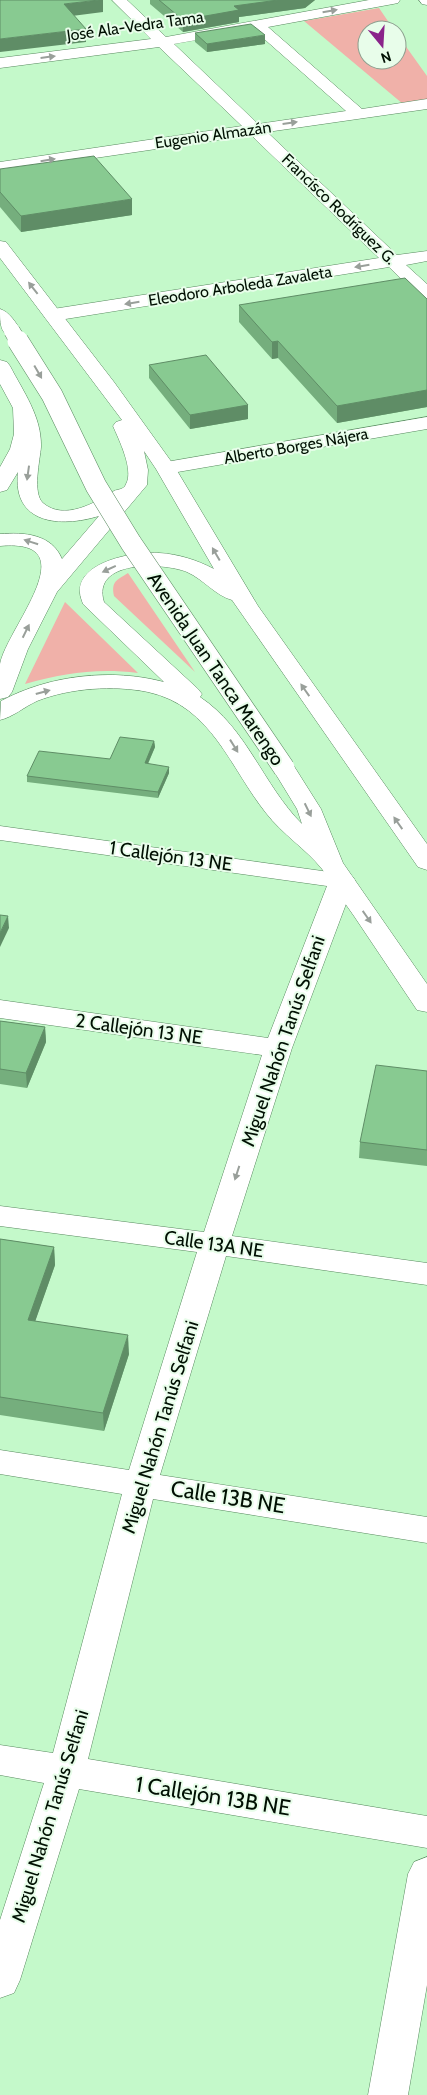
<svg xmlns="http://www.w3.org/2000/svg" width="427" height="2095" viewBox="0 0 427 2095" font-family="Cabin,sans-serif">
<rect width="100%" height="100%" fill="#c4f9ca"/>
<g fill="#f0b1a9">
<path d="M 379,8 L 394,30 L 367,30 L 367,60 L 397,60 L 397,34 L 427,76 L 427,100 L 403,104 L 304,21 Z"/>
<path d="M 128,573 L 195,672 L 114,596 C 111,581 117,580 128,573 Z"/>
<path d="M 65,602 L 138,673 C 96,668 65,673 25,684 Z"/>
</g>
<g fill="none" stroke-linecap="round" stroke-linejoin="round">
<defs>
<g id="minor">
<path d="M 112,0 L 127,0 L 166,37 L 369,0 L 400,0 L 398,3 L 393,4 L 268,27 L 362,109 L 427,99 L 427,109 L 267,132 L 397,255 L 427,251 L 427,261 L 406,265 L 427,284 L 427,299 L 421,298 L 389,267 L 53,321 L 46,319 L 44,315 L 46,311 L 53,309 L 379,258 L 251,135 L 0,172 L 0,162 L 242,126 L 159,47 L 0,68 L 0,58 L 151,39 ZM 254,30 L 346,111 L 258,124 L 174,44 Z"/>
<path d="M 419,0 L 427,0 L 427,5 L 422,4 Z"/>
<path d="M 427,417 L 427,429 L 166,474 L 159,472 L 156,468 L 159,464 L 166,462 Z"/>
<path d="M 0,826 L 351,875 L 355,880 L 292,1048 L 232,1236 L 427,1263 L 427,1285 L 226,1256 L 160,1475 L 427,1517 L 427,1543 L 153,1499 L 88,1759 L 427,1816 L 427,1848 L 79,1789 L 20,1980 L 14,1993 L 0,1998 L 0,1920 L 44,1783 L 0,1775 L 0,1745 L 53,1753 L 122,1494 L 0,1474 L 0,1450 L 129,1470 L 197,1252 L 0,1226 L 0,1206 L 204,1232 L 262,1055 L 0,1018 L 0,1000 L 268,1038 L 327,886 L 0,840 Z"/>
<path d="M 427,1857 L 427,1985 L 408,2095 L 368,2095 L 408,1874 L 414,1862 Z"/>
</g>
<g id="major">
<path d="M 0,241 L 6,242 L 114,382 L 173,464 L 258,606 L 427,844 L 427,870 L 418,867 L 232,600 C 216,596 203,579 187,572 C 162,562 91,560 104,602 L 198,689 L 202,694 L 200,697 C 247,728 263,785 302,824 L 297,809 L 272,768 L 276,763 L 284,761 L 292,763 L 321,809 L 343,863 L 427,984 L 427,1012 L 417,1010 C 396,979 375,947 354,916 C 343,901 333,884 322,869 C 306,849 282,834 266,813 C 230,768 212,706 148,692 C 114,685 70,688 37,701 C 24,707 13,717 0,720 L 1,701 C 49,675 112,668 164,682 L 83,604 C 82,601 80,596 80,593 C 77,561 136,551 159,553 C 178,554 197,560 214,569 L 156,469 L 144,451 L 148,470 L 147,485 L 57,592 L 28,649 L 12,692 L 8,697 L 0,699 C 0,688 0,675 0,664 C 6,629 90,538 0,546 L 0,534 C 24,532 52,534 62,559 L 99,516 C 60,528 12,524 18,472 L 7,490 L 0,492 L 0,467 L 10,449 L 14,434 L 13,408 L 0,384 L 0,360 L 7,362 L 10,366 C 23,391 42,417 41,447 C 40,460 32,493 43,503 C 64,521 95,503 114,491 C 118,489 124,490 126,484 C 134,470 119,440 113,426 L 116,422 L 122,420 L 0,258 Z"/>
<path d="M 0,309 C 10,312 16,323 21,331 L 19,335 C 0,340 0,324 0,309 Z"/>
</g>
</defs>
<use href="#minor" stroke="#58895f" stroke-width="1"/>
<use href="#major" stroke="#58895f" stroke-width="1"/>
<use href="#minor" fill="#fff" fill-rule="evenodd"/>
<use href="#major" fill="#fff" fill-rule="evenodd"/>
<defs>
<path id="major-bridge-far1" d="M 12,331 L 19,343"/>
<path id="major-bridge" d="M 18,341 L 52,395 L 96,486 L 131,543 L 284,768"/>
</defs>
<use href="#major-bridge-far1" stroke="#58895f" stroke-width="17" stroke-linecap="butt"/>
<use href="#major-bridge" stroke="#58895f" stroke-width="22" stroke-linecap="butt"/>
<use href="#major-bridge-far1" stroke="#fff" stroke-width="16"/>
<use href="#major-bridge" stroke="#fff" stroke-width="21"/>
</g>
<g fill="#75ae7d">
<path d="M 150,0 L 315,0 L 305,8 L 239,17 L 239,22 L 183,32 L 150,4 Z"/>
<path d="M 195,33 L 265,44 L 207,52 L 195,42 Z"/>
<path d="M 0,169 L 132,215 L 21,232 L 0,207 Z"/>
<path d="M 427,299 L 427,407 L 337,423 L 278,358 L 272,359 L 239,322 L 239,305 Z"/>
<path d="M 149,365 L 248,405 L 248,419 L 190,429 L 149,378 Z"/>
<path d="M 154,741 L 155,747 L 148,764 L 169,773 L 158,798 L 27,782 L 27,776 L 110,759 Z"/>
<path d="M 0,1021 L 45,1027 L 46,1042 L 27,1088 L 0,1084 Z"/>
<path d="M 427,1071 L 427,1166 L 359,1158 L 360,1142 Z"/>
<path d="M 0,1239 L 54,1247 L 55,1265 L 35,1321 L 129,1354 L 104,1431 L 0,1415 Z"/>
</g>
<g fill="#5f8d66">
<path d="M 99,0 L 103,0 L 103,12 L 64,17 L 64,4 Z"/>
<path d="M 278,0 L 315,0 L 305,8 L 239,17 L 239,22 L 183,32 L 183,20 L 234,6 Z"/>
<path d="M 86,29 L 86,42 L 0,52 L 0,39 Z"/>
<path d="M 265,35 L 265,44 L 207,52 L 207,44 Z"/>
<path d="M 132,199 L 132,215 L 21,232 L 21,216 Z"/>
<path d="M 278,341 L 278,358 L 272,359 L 272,342 Z"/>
<path d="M 427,390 L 427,407 L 337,423 L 337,406 Z"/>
<path d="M 248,405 L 248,419 L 190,429 L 190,415 Z"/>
<path d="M 154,741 L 155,747 L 145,770 L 145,763 Z"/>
<path d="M 169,767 L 169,773 L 158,798 L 158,792 Z"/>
<path d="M 8,916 L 9,928 L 0,947 L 0,933 Z"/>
<path d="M 45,1027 L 46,1042 L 27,1088 L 26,1073 Z"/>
<path d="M 54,1247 L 55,1265 L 29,1339 L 28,1320 Z"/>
<path d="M 128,1335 L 129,1354 L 104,1431 L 103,1413 Z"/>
</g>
<g fill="#88ca91" stroke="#5f8d66">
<path d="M 0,0 L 99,0 L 64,4 L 86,29 L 0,39 Z"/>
<path d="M 159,0 L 278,0 L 234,6 L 239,10 L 183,20 Z"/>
<path d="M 251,24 L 265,35 L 207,44 L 195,33 Z"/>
<path d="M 94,156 L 132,199 L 21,216 L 0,192 L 0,169 Z"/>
<path d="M 405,278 L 427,299 L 427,390 L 337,406 L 278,341 L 272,342 L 239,305 Z"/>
<path d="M 206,355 L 248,405 L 190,415 L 149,365 Z"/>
<path d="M 120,737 L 154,741 L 145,763 L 169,767 L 158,792 L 27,776 L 39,751 L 110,759 Z"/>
<path d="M 0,915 L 8,916 L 0,933 Z"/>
<path d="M 0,1021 L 45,1027 L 26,1073 L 0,1069 Z"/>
<path d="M 376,1065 L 427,1071 L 427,1150 L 360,1142 Z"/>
<path d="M 0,1239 L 54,1247 L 28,1320 L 128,1335 L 103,1413 L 0,1397 Z"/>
</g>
<defs><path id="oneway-solid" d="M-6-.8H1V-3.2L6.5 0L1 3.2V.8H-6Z" transform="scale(1.25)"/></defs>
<g fill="#999f9a">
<use href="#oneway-solid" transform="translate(330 11) rotate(-10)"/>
<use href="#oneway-solid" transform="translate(48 57) rotate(-7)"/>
<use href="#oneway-solid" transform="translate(290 123) rotate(-8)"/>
<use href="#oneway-solid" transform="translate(48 160) rotate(-9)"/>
<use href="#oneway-solid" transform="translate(362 266) rotate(171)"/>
<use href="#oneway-solid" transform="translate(33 288) rotate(-128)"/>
<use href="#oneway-solid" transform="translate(132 303) rotate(171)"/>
<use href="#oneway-solid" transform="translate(38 372) rotate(60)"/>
<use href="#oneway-solid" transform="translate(28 473) rotate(98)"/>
<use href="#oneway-solid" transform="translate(31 542) rotate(-162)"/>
<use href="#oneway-solid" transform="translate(216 554) rotate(-120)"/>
<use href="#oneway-solid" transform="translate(109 569) rotate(155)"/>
<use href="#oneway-solid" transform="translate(26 631) rotate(-64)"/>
<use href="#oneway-solid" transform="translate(305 690) rotate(-125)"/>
<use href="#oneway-solid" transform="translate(43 692) rotate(-15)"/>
<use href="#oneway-solid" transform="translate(234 746) rotate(58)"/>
<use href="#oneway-solid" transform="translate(308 810) rotate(64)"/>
<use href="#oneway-solid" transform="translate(398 823) rotate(-125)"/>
<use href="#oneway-solid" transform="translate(367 917) rotate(55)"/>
<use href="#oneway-solid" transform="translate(237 1173) rotate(108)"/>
</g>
<g text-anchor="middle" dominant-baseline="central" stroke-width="4" stroke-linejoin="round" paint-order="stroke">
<g font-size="16" fill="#011003" stroke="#e8fdea">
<text transform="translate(135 26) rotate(-8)">José Ala-Vedra Tama</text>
<text transform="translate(213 135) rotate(-8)">Eugenio Almazán</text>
<text transform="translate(339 209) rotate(44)">Francísco Rodríguez G.</text>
<text transform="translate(240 286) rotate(-9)">Eleodoro Arboleda Zavaleta</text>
<text transform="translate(296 446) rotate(-10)">Alberto Borges Nájera</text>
</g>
<g font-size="19" fill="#011003" stroke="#e8fdea">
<text transform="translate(216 669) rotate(56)">Avenida Juan Tanca Marengo</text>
<text transform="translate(171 856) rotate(8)">1 Callejón 13 NE</text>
<text transform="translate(139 1029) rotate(8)">2 Callejón 13 NE</text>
<text transform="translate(283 1041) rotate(-71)">Miguel Nahón Tanús Selfani</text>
<text transform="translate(214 1244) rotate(8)">Calle 13A NE</text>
<text transform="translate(160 1427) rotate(-73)">Miguel Nahón Tanús Selfani</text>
<text transform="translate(50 1816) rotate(-73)">Miguel Nahón Tanús Selfani</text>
</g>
<g font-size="22" fill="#011003" stroke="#e8fdea">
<text transform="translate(228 1497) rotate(9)">Calle 13B NE</text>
<text transform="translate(213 1796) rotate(9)">1 Callejón 13B NE</text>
</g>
</g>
<g transform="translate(382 45) rotate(162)"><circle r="24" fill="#e8fdea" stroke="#8c9e8e"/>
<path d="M0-4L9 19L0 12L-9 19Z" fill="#8a238a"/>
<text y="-8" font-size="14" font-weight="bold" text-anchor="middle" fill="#011003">N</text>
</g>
</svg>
